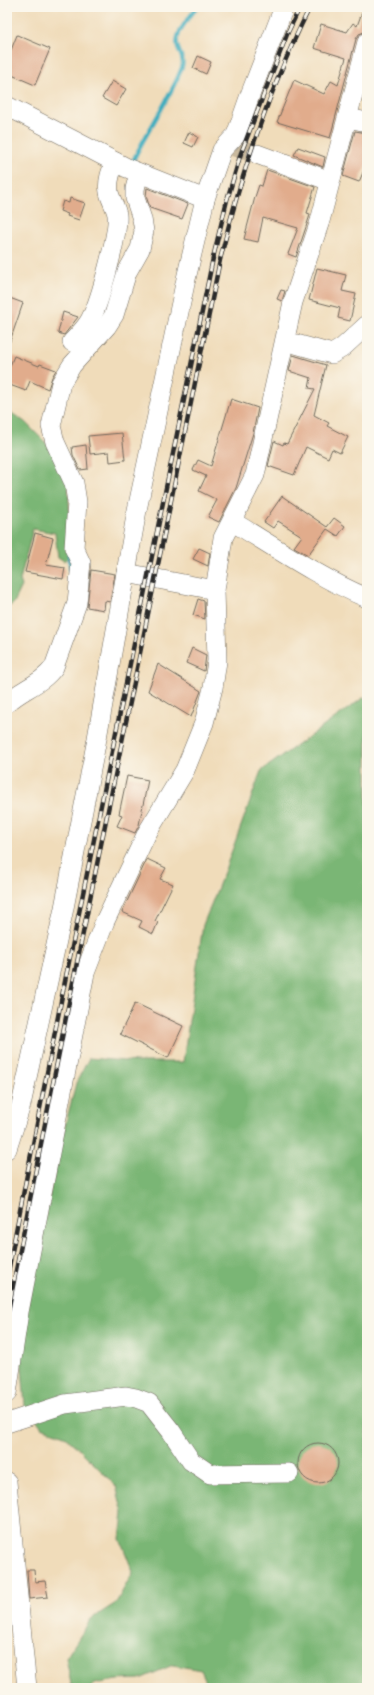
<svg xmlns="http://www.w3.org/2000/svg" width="374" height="1695" viewBox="0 0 374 1695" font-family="'Old Standard TT',serif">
<rect width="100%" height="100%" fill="#fbf7ec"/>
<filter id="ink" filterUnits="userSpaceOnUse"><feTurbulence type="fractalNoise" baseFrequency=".025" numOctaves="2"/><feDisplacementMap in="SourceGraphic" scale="8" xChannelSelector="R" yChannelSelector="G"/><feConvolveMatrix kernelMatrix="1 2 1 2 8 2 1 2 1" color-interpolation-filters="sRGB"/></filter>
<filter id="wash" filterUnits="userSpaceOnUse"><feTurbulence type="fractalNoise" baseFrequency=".012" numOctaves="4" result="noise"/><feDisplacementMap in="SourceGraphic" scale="16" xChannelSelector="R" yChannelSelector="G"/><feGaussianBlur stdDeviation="0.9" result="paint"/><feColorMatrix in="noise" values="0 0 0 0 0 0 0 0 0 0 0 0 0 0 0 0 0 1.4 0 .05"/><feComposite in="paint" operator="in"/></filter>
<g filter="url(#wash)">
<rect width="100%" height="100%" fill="#f0dcba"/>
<g fill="#7ab674" stroke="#527050">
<path d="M 7,410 L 25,422 L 57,454 L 68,477 L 71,554 L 64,561 L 58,557 L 55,533 L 33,529 L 20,580 L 22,586 L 14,603 L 7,608 Z"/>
<path d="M 363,698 L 367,698 L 367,1688 L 209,1688 L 201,1670 L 173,1665 L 140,1679 L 117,1680 L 95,1684 L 91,1688 L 72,1688 L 66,1658 L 91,1619 L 116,1603 L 133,1572 L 120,1539 L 123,1513 L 116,1486 L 78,1448 L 64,1436 L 42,1427 L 25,1406 L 20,1343 L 51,1188 L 65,1126 L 76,1083 L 89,1058 L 136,1062 L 183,1062 L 203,925 L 226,867 L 261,771 Z"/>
</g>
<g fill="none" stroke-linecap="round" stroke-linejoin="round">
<g stroke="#3fadbe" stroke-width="4">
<path d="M 131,165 C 146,131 169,102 182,67 C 185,58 178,52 177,44 C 176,31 190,17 197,7"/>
<path d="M 69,554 L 71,579"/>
<path d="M 7,1091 L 9,1096 L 7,1104"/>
</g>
</g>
<g id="blocks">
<g fill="#e1ac8c">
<path d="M 364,7 L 367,7 L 367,31 L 359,34 L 356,39 L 330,138 L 277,122 L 294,80 L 324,94 L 331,81 L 338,85 L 346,58 L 314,48 L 321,24 L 347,32 L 353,23 L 357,26 Z"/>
<path d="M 17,35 L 50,49 L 35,85 L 7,73 L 7,60 Z"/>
<path d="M 198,56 L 211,62 L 206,74 L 193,68 Z"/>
<path d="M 112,81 L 126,89 L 116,106 L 102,98 Z"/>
<path d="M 355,131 L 367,133 L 367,163 L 359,182 L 343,176 Z"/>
<path d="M 189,132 L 198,137 L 193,147 L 184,143 Z"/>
<path d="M 298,147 L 325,157 L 323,167 L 294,155 Z"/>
<path d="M 267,170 L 315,187 L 307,213 L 310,214 L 309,218 L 296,257 L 288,254 L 298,228 L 263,218 L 258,242 L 244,239 L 255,197 L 259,185 L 262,186 Z"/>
<path d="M 147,188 L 188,204 L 182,219 L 150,208 L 146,196 Z"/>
<path d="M 70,198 L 85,203 L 79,220 L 67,216 L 68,214 L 60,211 L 63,201 L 69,203 Z"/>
<path d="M 317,268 L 346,275 L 342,291 L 356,294 L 350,321 L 338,318 L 340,308 L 309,300 Z"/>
<path d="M 281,290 L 285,291 L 282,301 L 277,299 Z"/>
<path d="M 7,297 L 23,303 L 9,344 L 7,344 Z"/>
<path d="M 63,312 L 78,317 L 64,335 L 58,333 Z"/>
<path d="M 293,355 L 326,365 L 314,415 L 329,423 L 327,426 L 348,437 L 340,453 L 332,449 L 328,458 L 306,447 L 294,475 L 268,466 L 274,441 L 283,445 L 284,443 L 287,444 L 315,389 L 309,388 L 311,378 L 289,371 Z"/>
<path d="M 14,356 L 39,366 L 40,364 L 56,370 L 52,377 L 48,389 L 30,381 L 26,391 L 7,384 L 7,373 Z"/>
<path d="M 231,399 L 258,408 L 253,433 L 236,488 L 219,522 L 208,517 L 217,500 L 199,491 L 206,476 L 193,470 L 198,460 L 211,466 Z"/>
<path d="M 122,433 L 125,460 L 110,462 L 109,452 L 90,454 L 88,436 Z"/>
<path d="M 86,445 L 88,469 L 80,470 L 73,455 L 72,447 Z"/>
<path d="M 282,496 L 327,527 L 334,518 L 345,526 L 338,536 L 327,529 L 308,555 L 294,547 L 302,536 L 278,521 L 273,528 L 264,522 Z"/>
<path d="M 35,533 L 53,538 L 46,565 L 65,568 L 63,579 L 25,572 Z"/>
<path d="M 199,548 L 210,553 L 208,566 L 193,559 Z"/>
<path d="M 91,570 L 115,574 L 110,602 L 105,601 L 104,610 L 87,607 Z"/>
<path d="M 198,599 L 204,601 L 205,619 L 193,615 Z"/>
<path d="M 192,648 L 206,655 L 204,671 L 186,663 Z"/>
<path d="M 158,664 L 201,691 L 191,717 L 148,691 Z"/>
<path d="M 127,776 L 148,780 L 139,825 L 135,833 L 117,826 L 122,815 L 119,814 Z"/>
<path d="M 147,859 L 166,868 L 160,879 L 173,884 L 155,921 L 158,922 L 153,934 L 139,927 L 142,921 L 122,912 Z"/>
<path d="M 135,1003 L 183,1026 L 168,1058 L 120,1034 Z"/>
<circle cx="318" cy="1463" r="20"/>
<path d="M 27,1570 L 34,1570 L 35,1582 L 45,1581 L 48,1597 L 29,1599 Z"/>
</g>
</g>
</g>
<g filter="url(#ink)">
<use href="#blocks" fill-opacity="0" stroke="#70695d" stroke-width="1"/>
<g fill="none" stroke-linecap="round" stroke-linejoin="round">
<path stroke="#c9b99d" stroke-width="19" stroke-dasharray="19 10" stroke-linecap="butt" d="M 234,147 L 257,154"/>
<defs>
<g id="minor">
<path d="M 7,106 L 127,168 L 205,199"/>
<path d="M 348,118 L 367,122"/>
<path d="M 257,154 L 330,181"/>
<path d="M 285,341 L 332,354 L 342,348 L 367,325"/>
<path d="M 72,342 C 78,335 87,327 91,318 C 100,302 119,232 117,215 C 116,207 110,199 109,192 C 107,181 111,171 115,162"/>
<path d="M 233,522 C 276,548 320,578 367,598"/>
<path d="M 126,573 L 215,590"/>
<path d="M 7,703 C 22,689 42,684 54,667 L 77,603 L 81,563 L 74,548 L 77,502 L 74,483 L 55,442 L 51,426 L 61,383 L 72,365 L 107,326 L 114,315 L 127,272 L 140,249 L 144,231 L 142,219 L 135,198 L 135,189 L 139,173"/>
<path d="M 7,1149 L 21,1105 L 63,913 L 96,744 L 137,510 L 186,279 L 205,199 L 222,150 L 236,135 L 250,95 L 284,7"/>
<path d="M 7,1393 L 19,1312 L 85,973 L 105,921 L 147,833 L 185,770 L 204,723 L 213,688 L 217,661 L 215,590 L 223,538 L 255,475 L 293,302 L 320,221 L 367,42"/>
<path d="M 7,1423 L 65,1404 L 126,1396 L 136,1398 L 149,1403 L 171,1431 L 191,1461 L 210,1474 L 289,1473"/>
<path d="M 7,1482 L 27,1688"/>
</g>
</defs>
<use href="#minor" stroke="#70695d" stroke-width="20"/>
<use href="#minor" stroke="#fff" stroke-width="19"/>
<defs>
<g id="rail">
<path d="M 7,1277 L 62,996 L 213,258 L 227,200 L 241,153 L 288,32 L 300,7"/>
<path d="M 7,1316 L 70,997 L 220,260 C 241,174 270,87 310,7"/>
</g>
</defs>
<use href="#rail" stroke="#2b2b2b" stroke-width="4.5"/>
<use href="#rail" stroke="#fbf7ec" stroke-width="3" stroke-dasharray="9" stroke-linecap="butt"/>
</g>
</g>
<rect width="374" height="1695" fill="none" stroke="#fbf7ec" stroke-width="24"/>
</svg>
